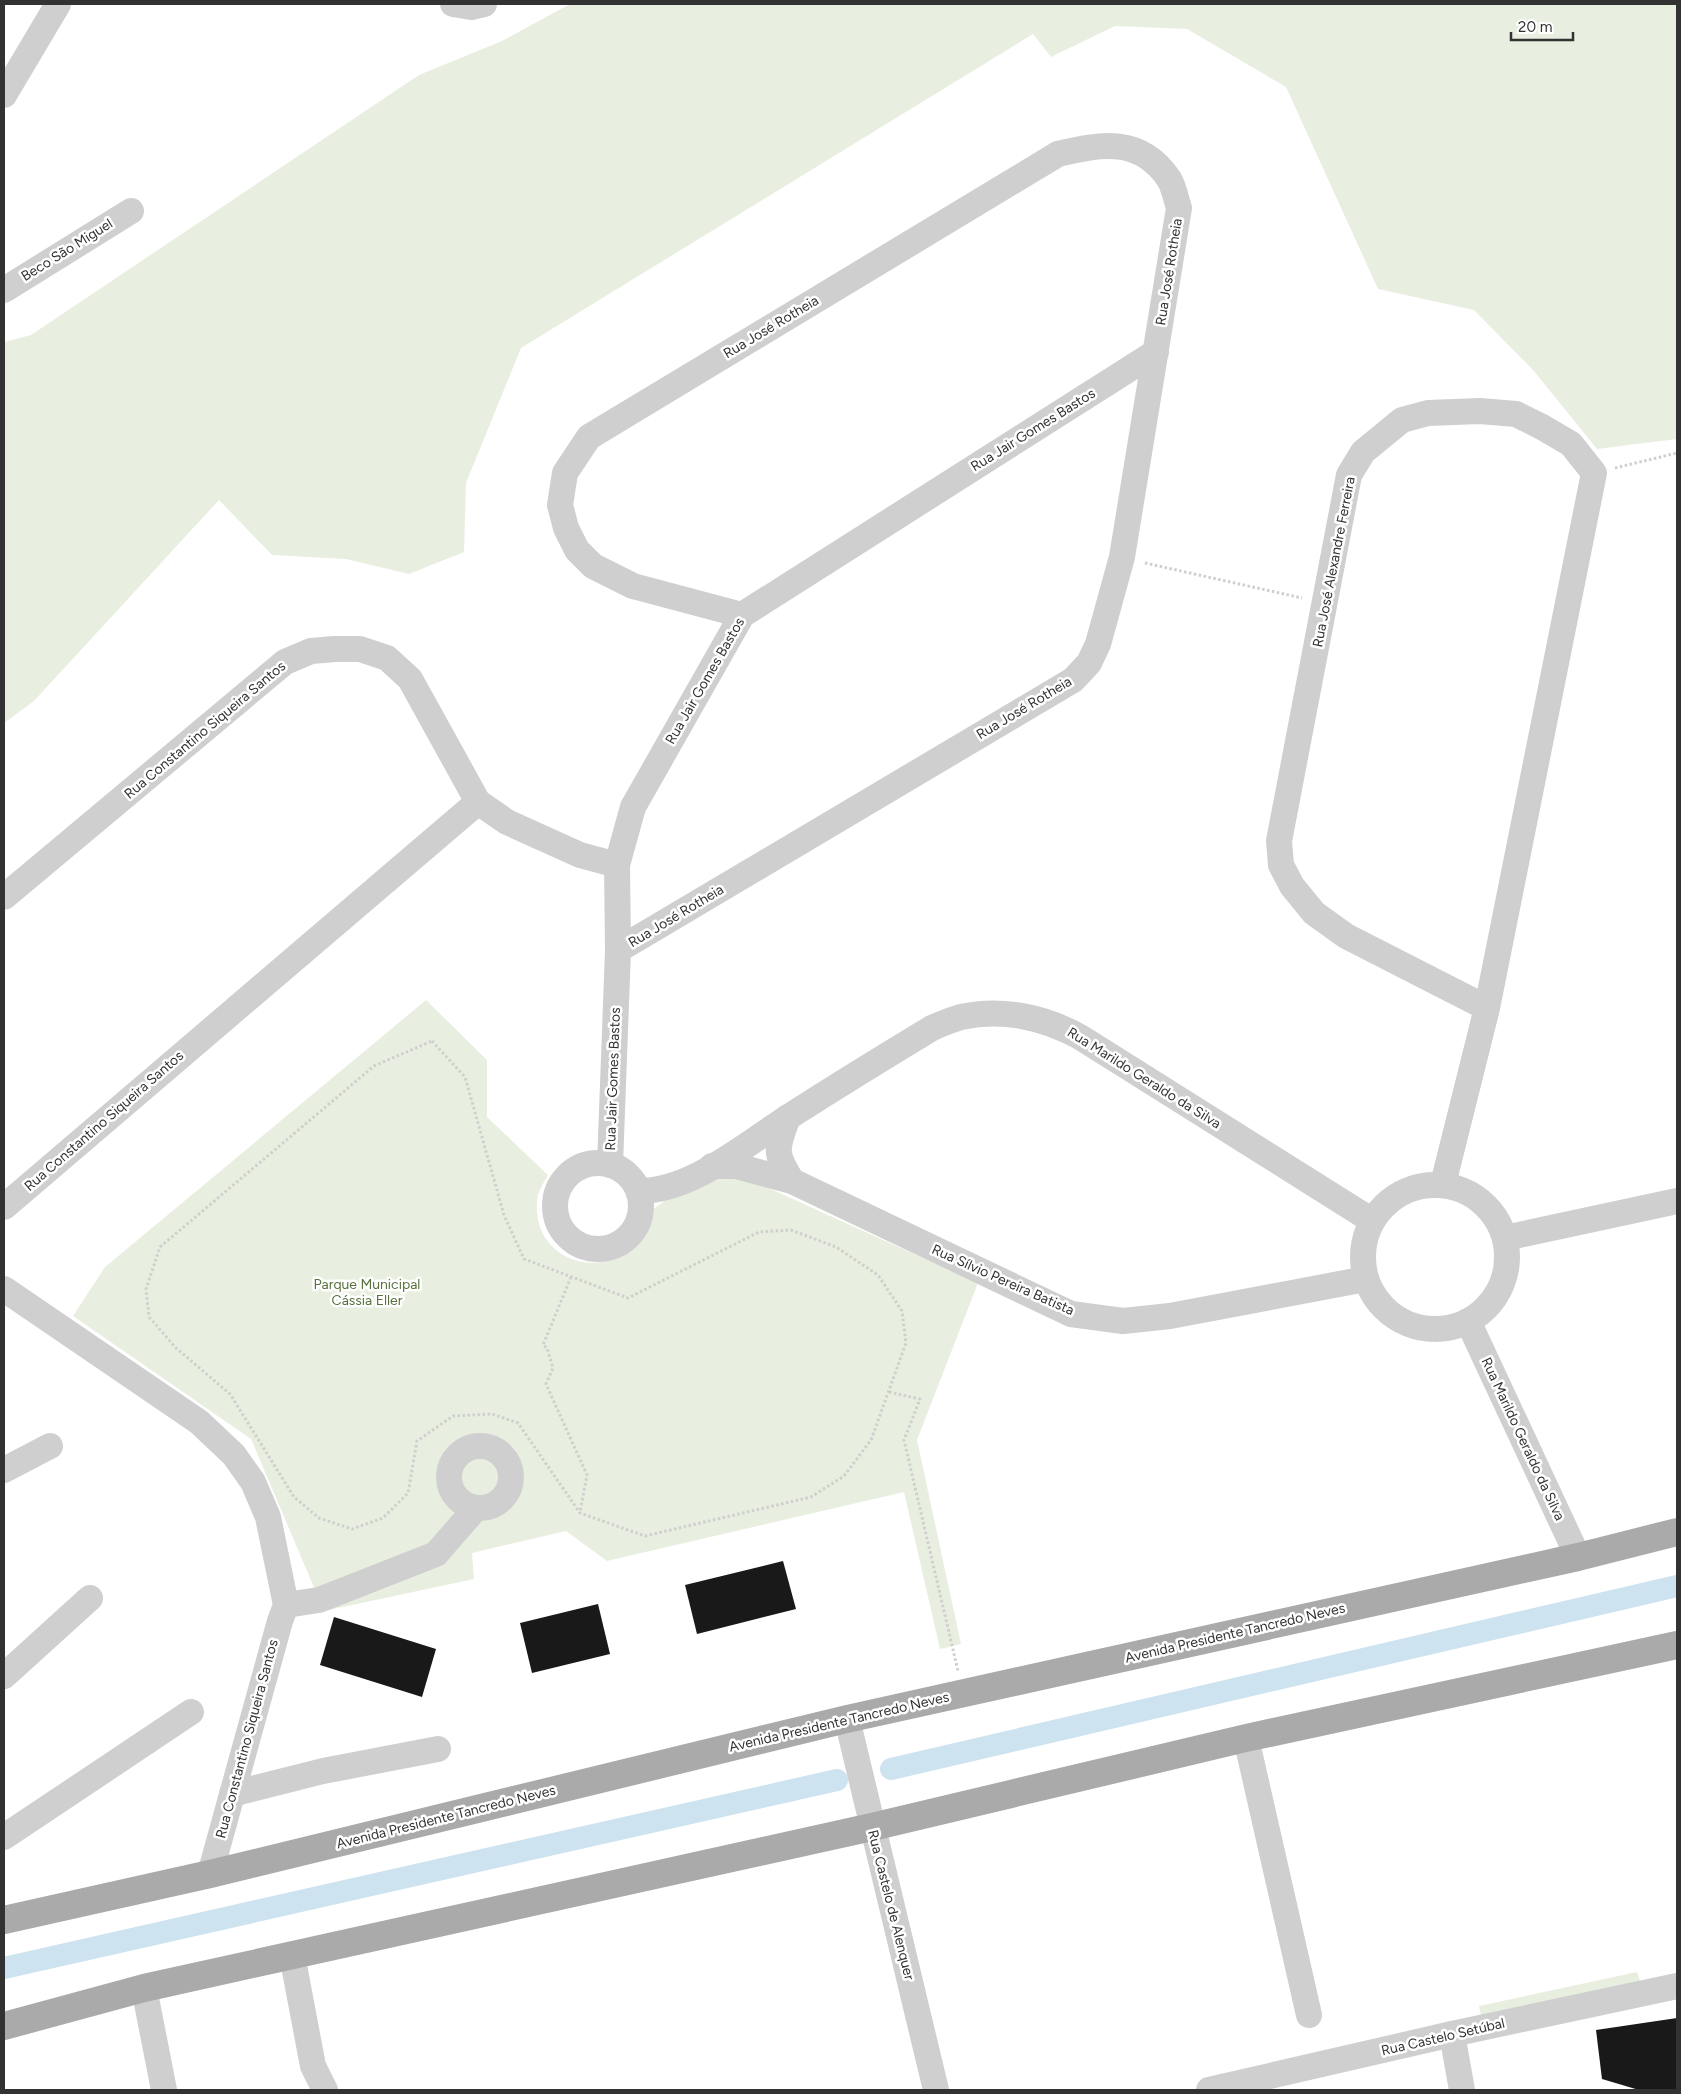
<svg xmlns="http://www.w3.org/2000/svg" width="1681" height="2094" viewBox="0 0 1681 2094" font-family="Figtree,sans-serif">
<rect width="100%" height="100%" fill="#fff"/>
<g fill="#e9efe0">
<path d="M 570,4 L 1677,4 L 1677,439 L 1597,449 L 1533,370 L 1474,310 L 1378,289 L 1286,87 L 1187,29 L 1115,26 L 1051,57 L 1033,34 L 521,348 L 466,483 L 464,552 L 409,574 L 346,559 L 272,555 L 219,500 L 34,701 L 4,723 L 4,342 L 31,335 L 419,75 L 502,41 Z"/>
<path d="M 426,1000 L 487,1060 L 487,1117 L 548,1175 C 545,1181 540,1188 538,1195 C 535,1209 538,1228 546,1239 C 568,1271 618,1271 638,1237 C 645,1225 642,1218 655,1208 C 661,1203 704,1175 710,1174 C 719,1172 731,1175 740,1175 L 978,1283 L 917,1440 L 961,1644 L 940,1649 L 904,1492 L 607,1561 L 566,1531 L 472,1553 L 474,1579 L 324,1611 L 251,1439 L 73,1316 L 105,1267 Z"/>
<path d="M 1637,1972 L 1642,1987 L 1482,2019 L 1479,2006 Z"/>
</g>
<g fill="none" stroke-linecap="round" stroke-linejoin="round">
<g stroke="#cde3ef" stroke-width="22">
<path d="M 891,1769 L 1677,1586"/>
<path d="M 4,1968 L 837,1780"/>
</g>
</g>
<g fill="#191919">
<path d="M 783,1561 L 796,1609 L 697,1634 L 685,1585 Z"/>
<path d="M 598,1604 L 610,1654 L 532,1673 L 520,1623 Z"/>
<path d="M 334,1617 L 436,1649 L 422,1697 L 320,1665 Z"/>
<path d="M 1677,2018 L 1677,2090 L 1639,2090 L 1602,2079 L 1596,2030 Z"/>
</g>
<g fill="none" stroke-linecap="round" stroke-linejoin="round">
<g stroke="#cfcfcf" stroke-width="3" stroke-dasharray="2.5 2.5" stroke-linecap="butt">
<path d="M 1615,468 L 1677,453"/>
<path d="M 1145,563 L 1302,598"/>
<path d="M 432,1041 L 465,1077 L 504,1215 L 524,1259 L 628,1298 L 759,1232 L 791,1230 L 836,1247 L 878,1275 L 902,1311 L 906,1343 L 871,1440 L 844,1476 L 811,1497 L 645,1536 L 580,1513 L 518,1423 L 492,1414 L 453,1416 L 417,1441 L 408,1493 L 383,1518 L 352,1529 L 319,1518 L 294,1497 L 230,1394 L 176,1348 L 149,1317 L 146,1289 L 160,1247 L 374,1066 Z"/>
<path d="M 571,1277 L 543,1345 L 547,1348 L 553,1368 L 546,1384 L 587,1475 L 580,1512"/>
<path d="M 889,1392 L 920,1399 L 904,1440 L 958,1671"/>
</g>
<g stroke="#cfcfcf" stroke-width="26">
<path d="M 453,4 L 471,7 L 484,4"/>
<path d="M 4,95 L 58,4"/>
<path d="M 4,290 L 131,211"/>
<path d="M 4,897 L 285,662 L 311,651 L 335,649 L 360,649 L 387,658 L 410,679 L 478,802 L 507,822 L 580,855 L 617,865"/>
<path d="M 618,950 L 1073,680 L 1089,663 L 1098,644 L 1122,557 L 1179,208 C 1176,199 1174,187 1169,179 C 1140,136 1101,144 1058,154 L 589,437 L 565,473 L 560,505 L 566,528 L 577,550 L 593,566 L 633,586 L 742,615"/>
<path d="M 788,1117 C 776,1149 774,1153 792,1181"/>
<circle cx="598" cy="1206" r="43"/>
<path d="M 610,1165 L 618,950 L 617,865 L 633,807 L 742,615 L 1156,352"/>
<path d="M 712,1166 L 736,1166 L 792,1181 L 1071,1314 L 1123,1321 L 1170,1316 L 1366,1279"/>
<path d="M 1443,1184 L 1487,1008 L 1594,473 L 1571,444 L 1542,427 L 1516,414 L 1480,411 L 1428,413 L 1402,420 L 1363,452 L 1349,475 L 1279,841 L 1281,865 L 1292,886 L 1314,913 L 1346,936 L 1487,1008"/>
<circle cx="1435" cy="1257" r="72"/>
<path d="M 639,1191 C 692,1191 746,1144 790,1116 C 837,1086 884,1057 932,1028 C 941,1024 951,1020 961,1017 C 1002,1008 1044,1017 1080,1037 L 1371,1220"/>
<path d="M 4,1207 L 478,802"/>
<path d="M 1505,1238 L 1677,1201"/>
<path d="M 4,1289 L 199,1422 L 234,1455 L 253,1482 L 268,1517 L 286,1605 L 280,1621 L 210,1874"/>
<path d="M 1468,1321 L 1578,1557"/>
<circle cx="480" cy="1477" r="31"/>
<path d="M 4,1470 L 50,1446"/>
<path d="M 286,1605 L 319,1600 L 436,1554 L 476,1508"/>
<path d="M 4,1676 L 90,1598"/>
<path d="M 847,1719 L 936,2090"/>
<path d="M 1246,1738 L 1309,2015"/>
<path d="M 232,1794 L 323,1771 L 438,1749"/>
<path d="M 4,1837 L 191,1712"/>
<path d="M 292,1955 L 313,2066 L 325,2090"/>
<path d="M 144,1988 L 164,2090"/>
<path d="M 1452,2034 L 1462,2090"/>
<path d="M 1209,2090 L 1452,2034 L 1677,1986"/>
</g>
<g stroke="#aaa" stroke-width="28">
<path d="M 4,1920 L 210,1874 L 847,1719 L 1578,1557 L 1677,1532"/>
<path d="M 4,2026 L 144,1988 L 872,1827 L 1246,1738 L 1677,1645"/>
</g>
</g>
<g text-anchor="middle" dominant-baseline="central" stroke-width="5" stroke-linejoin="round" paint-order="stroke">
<g font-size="14" fill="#323232" stroke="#fff">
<text transform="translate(67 250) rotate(-32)">Beco São Miguel</text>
<text transform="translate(1169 272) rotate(-81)">Rua José Rotheia</text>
<text transform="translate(771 327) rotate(-31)">Rua José Rotheia</text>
<text transform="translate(1033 430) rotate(-32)">Rua Jair Gomes Bastos</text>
<text transform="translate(1334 562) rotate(-79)">Rua José Alexandre Ferreira</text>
<text transform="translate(705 681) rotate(-60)">Rua Jair Gomes Bastos</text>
<text transform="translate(1024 708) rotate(-31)">Rua José Rotheia</text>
<text transform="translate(205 730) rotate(-40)">Rua Constantino Siqueira Santos</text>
<text transform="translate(676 916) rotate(-31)">Rua José Rotheia</text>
<text transform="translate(1144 1078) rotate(32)">Rua Marildo Geraldo da Silva</text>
<text transform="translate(613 1079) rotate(-88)">Rua Jair Gomes Bastos</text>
<text transform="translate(104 1121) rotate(-41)">Rua Constantino Siqueira Santos</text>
<text transform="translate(1003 1280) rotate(24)">Rua Sílvio Pereira Batista</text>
<text transform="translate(1523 1439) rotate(65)">Rua Marildo Geraldo da Silva</text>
<text transform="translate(1235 1633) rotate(-13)">Avenida Presidente Tancredo Neves</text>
<text transform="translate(839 1722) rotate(-13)">Avenida Presidente Tancredo Neves</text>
<text transform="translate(247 1739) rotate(-75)">Rua Constantino Siqueira Santos</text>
<text transform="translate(446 1817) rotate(-14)">Avenida Presidente Tancredo Neves</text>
<text transform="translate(891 1905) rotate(76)">Rua Castelo de Alenquer</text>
<text transform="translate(1443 2037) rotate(-13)">Rua Castelo Setúbal</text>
</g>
<g font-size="14" fill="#57713c" stroke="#fff">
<text x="367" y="1284">Parque Municipal<tspan x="367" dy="16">Cássia Eller</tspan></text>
</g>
</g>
<rect width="1681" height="2094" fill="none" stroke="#323232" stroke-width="10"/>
<path d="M1511 32v8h62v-8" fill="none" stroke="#323232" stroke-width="2.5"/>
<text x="1518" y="32" font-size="15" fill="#323232" stroke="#ffffff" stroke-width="4" paint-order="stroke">20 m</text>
</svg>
